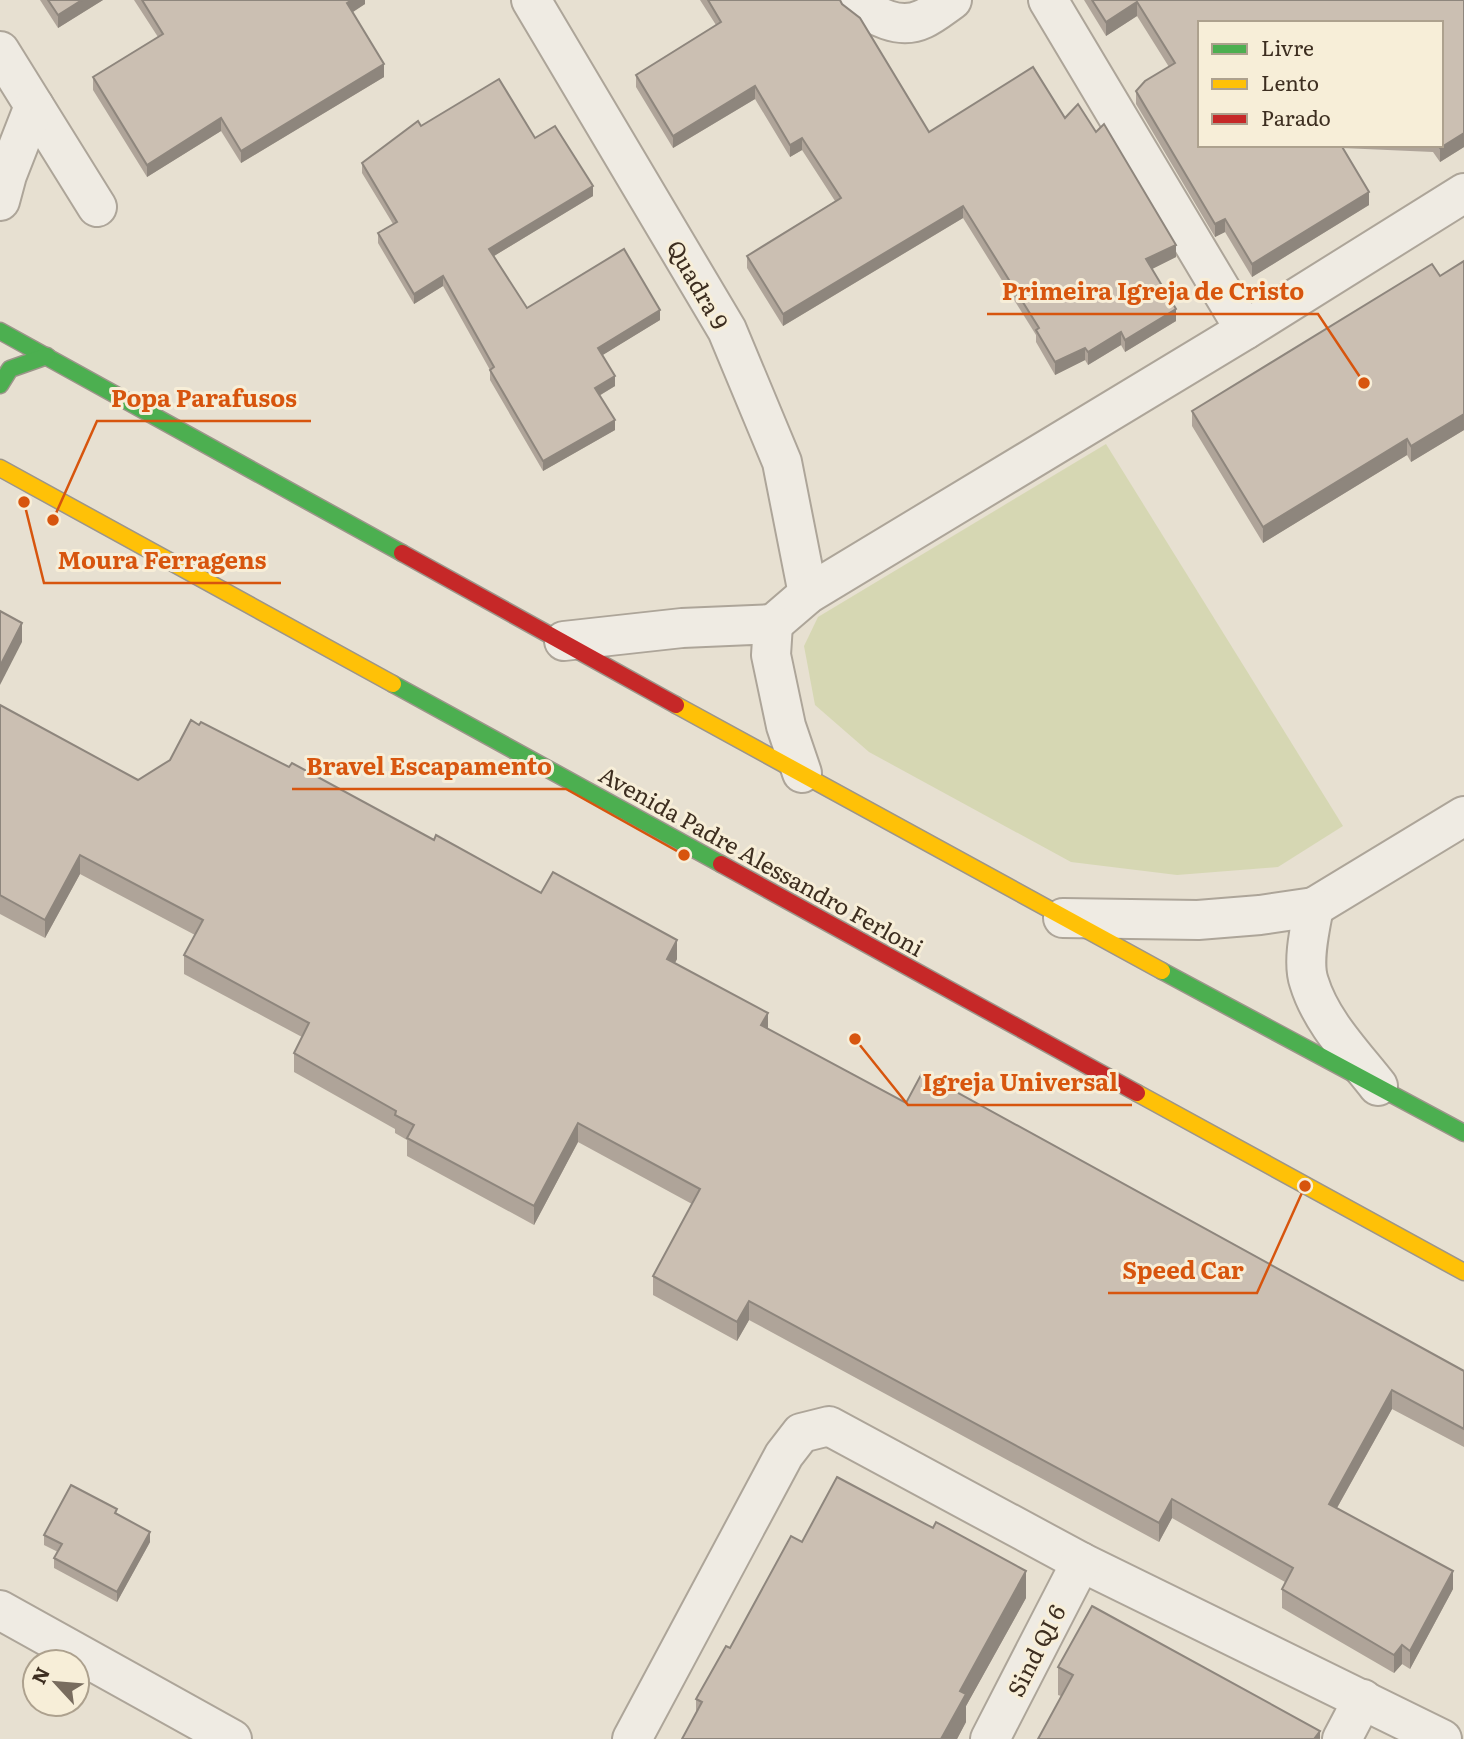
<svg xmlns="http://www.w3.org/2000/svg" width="1464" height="1739" viewBox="0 0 1464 1739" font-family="Literata,serif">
<rect width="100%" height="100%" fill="#e7e0d1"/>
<path fill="#d6d7b3" d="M 1106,444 L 1343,826 L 1278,867 L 1177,875 L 1071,862 L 869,752 L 815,705 L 804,646 L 818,617 Z"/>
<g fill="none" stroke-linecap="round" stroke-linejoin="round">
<defs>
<g id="street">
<path d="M 531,0 L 727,330 L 782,462 L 808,594"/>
<path d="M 857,0 C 873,17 900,30 923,19 C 934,14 943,6 952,0"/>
<path d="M 1048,0 L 1245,330"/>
<path d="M 0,51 L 97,207"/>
<path d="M 0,201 L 7,175 L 34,106"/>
<path d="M 773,624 L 808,594 L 1245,330 L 1464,193"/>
<path d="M 564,641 L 682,628 L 773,624 L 771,655 L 786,726 L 802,773"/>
<path d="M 1314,907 L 1464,816"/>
<path d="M 1063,918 L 1198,920 L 1260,915 L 1314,907 C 1310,928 1302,962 1309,982 C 1321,1022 1353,1054 1378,1086"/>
<path d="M 0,1610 L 232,1739"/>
<path d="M 632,1739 L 784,1455 L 801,1433 L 829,1426 L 1081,1562 L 1442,1739"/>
<path d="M 990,1739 L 1081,1562"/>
<path d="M 1342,1739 L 1363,1699"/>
</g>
<g id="fast">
<path d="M 0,331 L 402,553"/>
<path d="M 0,385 L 10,369 L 47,356"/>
<path d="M 393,684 L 721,864"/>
<path d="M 1162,971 L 1464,1133"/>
</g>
<g id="slow">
<path d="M 0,468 L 393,684"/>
<path d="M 676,705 L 1162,971"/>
<path d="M 1137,1093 L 1464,1272"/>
</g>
<g id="jam">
<path d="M 402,553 L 676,705"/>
<path d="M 721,864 L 1137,1093"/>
</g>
</defs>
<use href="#street" stroke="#ada599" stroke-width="42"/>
<use href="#fast" stroke="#9c958a" stroke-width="19"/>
<use href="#slow" stroke="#9c958a" stroke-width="19"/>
<use href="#jam" stroke="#9c958a" stroke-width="19"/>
<use href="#street" stroke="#efebe3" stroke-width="38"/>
<use href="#fast" stroke="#4caf50" stroke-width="16"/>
<use href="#slow" stroke="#ffc107" stroke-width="16"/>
<use href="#jam" stroke="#c62828" stroke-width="16"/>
</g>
<g fill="#afa499" fill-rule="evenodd">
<path d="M 40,0 L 103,0 L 58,28 Z"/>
<path d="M 134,0 L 365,0 L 365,4 L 352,12 L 384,77 L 241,163 L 221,131 L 147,177 L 93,90 L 93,77 L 158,37 Z"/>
<path d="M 700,0 L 840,0 L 929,132 L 1065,118 L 1176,257 L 1152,269 L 1176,321 L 1125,352 L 1121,345 L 1088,365 L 1085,360 L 1055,375 L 1036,342 L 1036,335 L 963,218 L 783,326 L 747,268 L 747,256 L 835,201 L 802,150 L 790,157 L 755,99 L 673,148 L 636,87 L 636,75 L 716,25 Z"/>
<path d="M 1084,0 L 1464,0 L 1464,147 L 1440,162 L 1433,152 L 1342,148 L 1369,205 L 1252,277 L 1225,232 L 1215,237 L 1136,104 L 1136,91 L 1169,67 L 1137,16 L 1106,36 ZM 1441,23 L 1441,145 L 1200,145 Z"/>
<path d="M 421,126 L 535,138 L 593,196 L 494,256 L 527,308 L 660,320 L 602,355 L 615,386 L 599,396 L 615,430 L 543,471 L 490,380 L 490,370 L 443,286 L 414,304 L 378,243 L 378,233 L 393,224 L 362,173 L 362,163 Z"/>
<path d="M 1464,261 L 1464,430 L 1411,462 L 1407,455 L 1263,543 L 1192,426 L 1192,411 L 1440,276 Z"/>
<path d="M 0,705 L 138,780 L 170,760 L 199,725 L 677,959 L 675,963 L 768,1029 L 906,1103 L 1464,1371 L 1464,1447 L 1392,1409 L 1337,1508 L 1453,1589 L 1410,1669 L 1402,1664 L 1394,1673 L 1282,1608 L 1282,1589 L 1285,1582 L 1172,1518 L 1159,1542 L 749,1320 L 737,1341 L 653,1295 L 653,1276 L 692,1204 L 578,1142 L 534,1225 L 407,1156 L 407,1140 L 395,1133 L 395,1129 L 294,1072 L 294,1053 L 302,1037 L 184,974 L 184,955 L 195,935 L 80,874 L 45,938 L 0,914 Z"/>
<path d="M 117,1515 L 150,1542 L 117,1602 L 54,1568 L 54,1558 L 58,1552 L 44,1545 L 44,1535 Z"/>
<path d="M 802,1542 L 1026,1598 L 966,1706 L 966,1722 L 957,1739 L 682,1739 L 696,1712 L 696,1699 Z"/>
<path d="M 1058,1667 L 1320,1739 L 1061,1696 L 1058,1695 Z"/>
</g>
<g fill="#8e867d">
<path d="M 82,0 L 103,0 L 58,28 L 58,15 Z"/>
<path d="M 352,0 L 365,0 L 365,4 L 347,16 L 347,3 Z"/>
<path d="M 1137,2 L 1137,16 L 1106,36 L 1106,22 Z"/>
<path d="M 384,64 L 384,77 L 241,163 L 241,151 Z"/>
<path d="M 755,86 L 755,99 L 673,148 L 673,136 Z"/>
<path d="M 221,118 L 221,131 L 147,177 L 147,165 Z"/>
<path d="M 1464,133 L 1464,147 L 1440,162 L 1440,148 Z"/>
<path d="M 802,138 L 802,150 L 790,157 L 790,145 Z"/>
<path d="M 593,186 L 593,196 L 489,259 L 489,249 Z"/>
<path d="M 1369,192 L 1369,205 L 1252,277 L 1252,264 Z"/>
<path d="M 963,206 L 963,218 L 783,326 L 783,314 Z"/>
<path d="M 1225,219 L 1225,232 L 1215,237 L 1215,224 Z"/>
<path d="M 1176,245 L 1176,257 L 1146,272 L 1146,259 Z"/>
<path d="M 443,276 L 443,286 L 414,304 L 414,294 Z"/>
<path d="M 1176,309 L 1176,321 L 1125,352 L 1125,340 Z"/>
<path d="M 660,310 L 660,320 L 598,358 L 598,348 Z"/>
<path d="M 1121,332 L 1121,345 L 1088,365 L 1088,352 Z"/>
<path d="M 1085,348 L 1085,360 L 1055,375 L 1055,362 Z"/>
<path d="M 615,376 L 615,386 L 595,398 L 595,388 Z"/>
<path d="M 1464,414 L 1464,430 L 1411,462 L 1411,446 Z"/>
<path d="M 615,420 L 615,430 L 543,471 L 543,461 Z"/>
<path d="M 1407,439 L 1407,455 L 1263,543 L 1263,527 Z"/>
<path d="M 22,623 L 22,642 L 0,685 L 0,666 Z"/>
<path d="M 80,855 L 80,874 L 45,938 L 45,920 Z"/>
<path d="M 677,940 L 677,959 L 667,977 L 667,959 Z"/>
<path d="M 768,1013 L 768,1032 L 761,1025 Z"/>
<path d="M 578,1123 L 578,1142 L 534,1225 L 534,1206 Z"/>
<path d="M 749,1301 L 749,1320 L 737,1341 L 737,1322 Z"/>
<path d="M 1392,1390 L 1392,1409 L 1329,1522 L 1329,1504 Z"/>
<path d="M 1172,1499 L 1172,1518 L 1159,1542 L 1159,1523 Z"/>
<path d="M 150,1532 L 150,1542 L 117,1602 L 117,1592 Z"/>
<path d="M 1026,1571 L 1026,1598 L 966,1706 L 966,1722 L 957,1739 L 941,1739 L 960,1691 Z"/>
<path d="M 1453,1571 L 1453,1589 L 1410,1669 L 1410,1651 Z"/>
<path d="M 1402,1645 L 1402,1664 L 1394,1673 L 1394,1655 Z"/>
<path d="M 1320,1731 L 1320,1739 L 1314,1739 Z"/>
</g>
<g fill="#cbbfb2" stroke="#8e867d" stroke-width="2">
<path d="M 48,0 L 82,0 L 58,15 Z"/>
<path d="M 142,0 L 352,0 L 347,3 L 384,64 L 241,151 L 221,118 L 147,165 L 93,77 L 163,34 Z"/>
<path d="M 708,0 L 840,0 L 842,4 L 860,18 L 929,132 L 1033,67 L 1065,118 L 1078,104 L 1096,132 L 1104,124 L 1176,245 L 1146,259 L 1176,309 L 1125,340 L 1121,332 L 1088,352 L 1085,348 L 1055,362 L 1036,330 L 1039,328 L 963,206 L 783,314 L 747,256 L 841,198 L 802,138 L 790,145 L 755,86 L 673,136 L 636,75 L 721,22 Z"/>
<path d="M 1092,0 L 1464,0 L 1464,133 L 1440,148 L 1438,145 L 1441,145 L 1441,23 L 1200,23 L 1200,145 L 1341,145 L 1369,192 L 1252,264 L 1225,219 L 1215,224 L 1136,91 L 1145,81 L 1175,63 L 1137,2 L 1106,22 Z"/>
<path d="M 499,79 L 535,138 L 555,126 L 593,186 L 489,249 L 527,308 L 624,249 L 660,310 L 598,348 L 615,376 L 595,388 L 615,420 L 543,461 L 490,370 L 494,367 L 443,276 L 414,294 L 378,233 L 397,222 L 362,163 L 418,121 L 421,126 Z"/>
<path d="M 1464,261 L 1464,414 L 1411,446 L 1407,439 L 1263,527 L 1192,411 L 1432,264 L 1440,276 Z"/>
<path d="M 0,611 L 22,623 L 0,666 Z"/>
<path d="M 0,705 L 138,780 L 170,760 L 191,720 L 199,725 L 201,722 L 289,767 L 292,763 L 434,840 L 436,835 L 541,893 L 553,872 L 677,940 L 667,959 L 768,1013 L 761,1025 L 906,1103 L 922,1073 L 1464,1371 L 1464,1429 L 1392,1390 L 1329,1504 L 1453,1571 L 1410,1651 L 1402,1645 L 1394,1655 L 1282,1589 L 1293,1568 L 1172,1499 L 1159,1523 L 749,1301 L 737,1322 L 653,1276 L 700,1189 L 578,1123 L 534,1206 L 407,1138 L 414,1125 L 395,1115 L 396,1111 L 294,1053 L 309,1023 L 184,955 L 203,920 L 80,855 L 45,920 L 0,895 Z"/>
<path d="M 837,1477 L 933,1528 L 936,1522 L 1026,1571 L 960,1691 L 966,1694 L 941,1739 L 682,1739 L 702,1702 L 696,1699 L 726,1646 L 730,1648 L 791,1536 L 802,1542 Z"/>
<path d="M 71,1485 L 117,1509 L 115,1513 L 150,1532 L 117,1592 L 54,1558 L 62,1544 L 44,1535 Z"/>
<path d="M 1092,1606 L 1320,1731 L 1314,1739 L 1038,1739 L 1073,1675 L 1058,1667 Z"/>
</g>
<g text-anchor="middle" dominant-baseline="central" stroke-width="6" stroke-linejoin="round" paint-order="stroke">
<g font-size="23" fill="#3d2e20" stroke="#f7eed8">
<text transform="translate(699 284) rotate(60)">Quadra 9</text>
<text transform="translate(762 860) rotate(29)">Avenida Padre Alessandro Ferloni</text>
<text transform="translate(1035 1650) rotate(-63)">Sind QI 6</text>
</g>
</g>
<path fill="none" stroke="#d7550e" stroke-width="2.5" d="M1364 383L1318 314H987M53 520L97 421H311M24 502L44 583H281M684 855L566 789H292M855 1039L908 1105H1132M1305 1186L1257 1293H1108"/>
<g fill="#d7550e" stroke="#f7eed8" stroke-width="2.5">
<circle cx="1364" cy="383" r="7"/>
<circle cx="53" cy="520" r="7"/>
<circle cx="24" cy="502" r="7"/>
<circle cx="684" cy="855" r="7"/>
<circle cx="855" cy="1039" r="7"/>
<circle cx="1305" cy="1186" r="7"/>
</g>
<g font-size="24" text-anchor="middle" font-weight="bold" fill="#d7550e" stroke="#f7eed8" stroke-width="6" stroke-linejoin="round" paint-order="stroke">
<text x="1153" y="300">Primeira Igreja de Cristo</text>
<text x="204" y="407">Popa Parafusos</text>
<text x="162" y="569">Moura Ferragens</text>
<text x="429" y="775">Bravel Escapamento</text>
<text x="1020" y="1091">Igreja Universal</text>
<text x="1183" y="1279">Speed Car</text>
</g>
<rect x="1198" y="21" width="245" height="126" fill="#f7eed8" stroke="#ada18e" stroke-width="2"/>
<rect x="1212" y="44" width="35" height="10" fill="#4caf50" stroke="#ada18e" stroke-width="2"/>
<text x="1261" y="56" font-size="21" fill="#3d2e20">Livre</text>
<rect x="1212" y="79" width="35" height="10" fill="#ffc107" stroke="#ada18e" stroke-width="2"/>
<text x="1261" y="91" font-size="21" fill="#3d2e20">Lento</text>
<rect x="1212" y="114" width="35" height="10" fill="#c62828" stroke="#ada18e" stroke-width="2"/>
<text x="1261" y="126" font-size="21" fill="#3d2e20">Parado</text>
<g transform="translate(56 1683) rotate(296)"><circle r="33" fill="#f7eed8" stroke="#ada18e" stroke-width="2"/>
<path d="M0-5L12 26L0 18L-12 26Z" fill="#786c5e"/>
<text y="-10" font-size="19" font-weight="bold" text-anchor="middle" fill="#3d2e20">N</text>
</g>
</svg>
